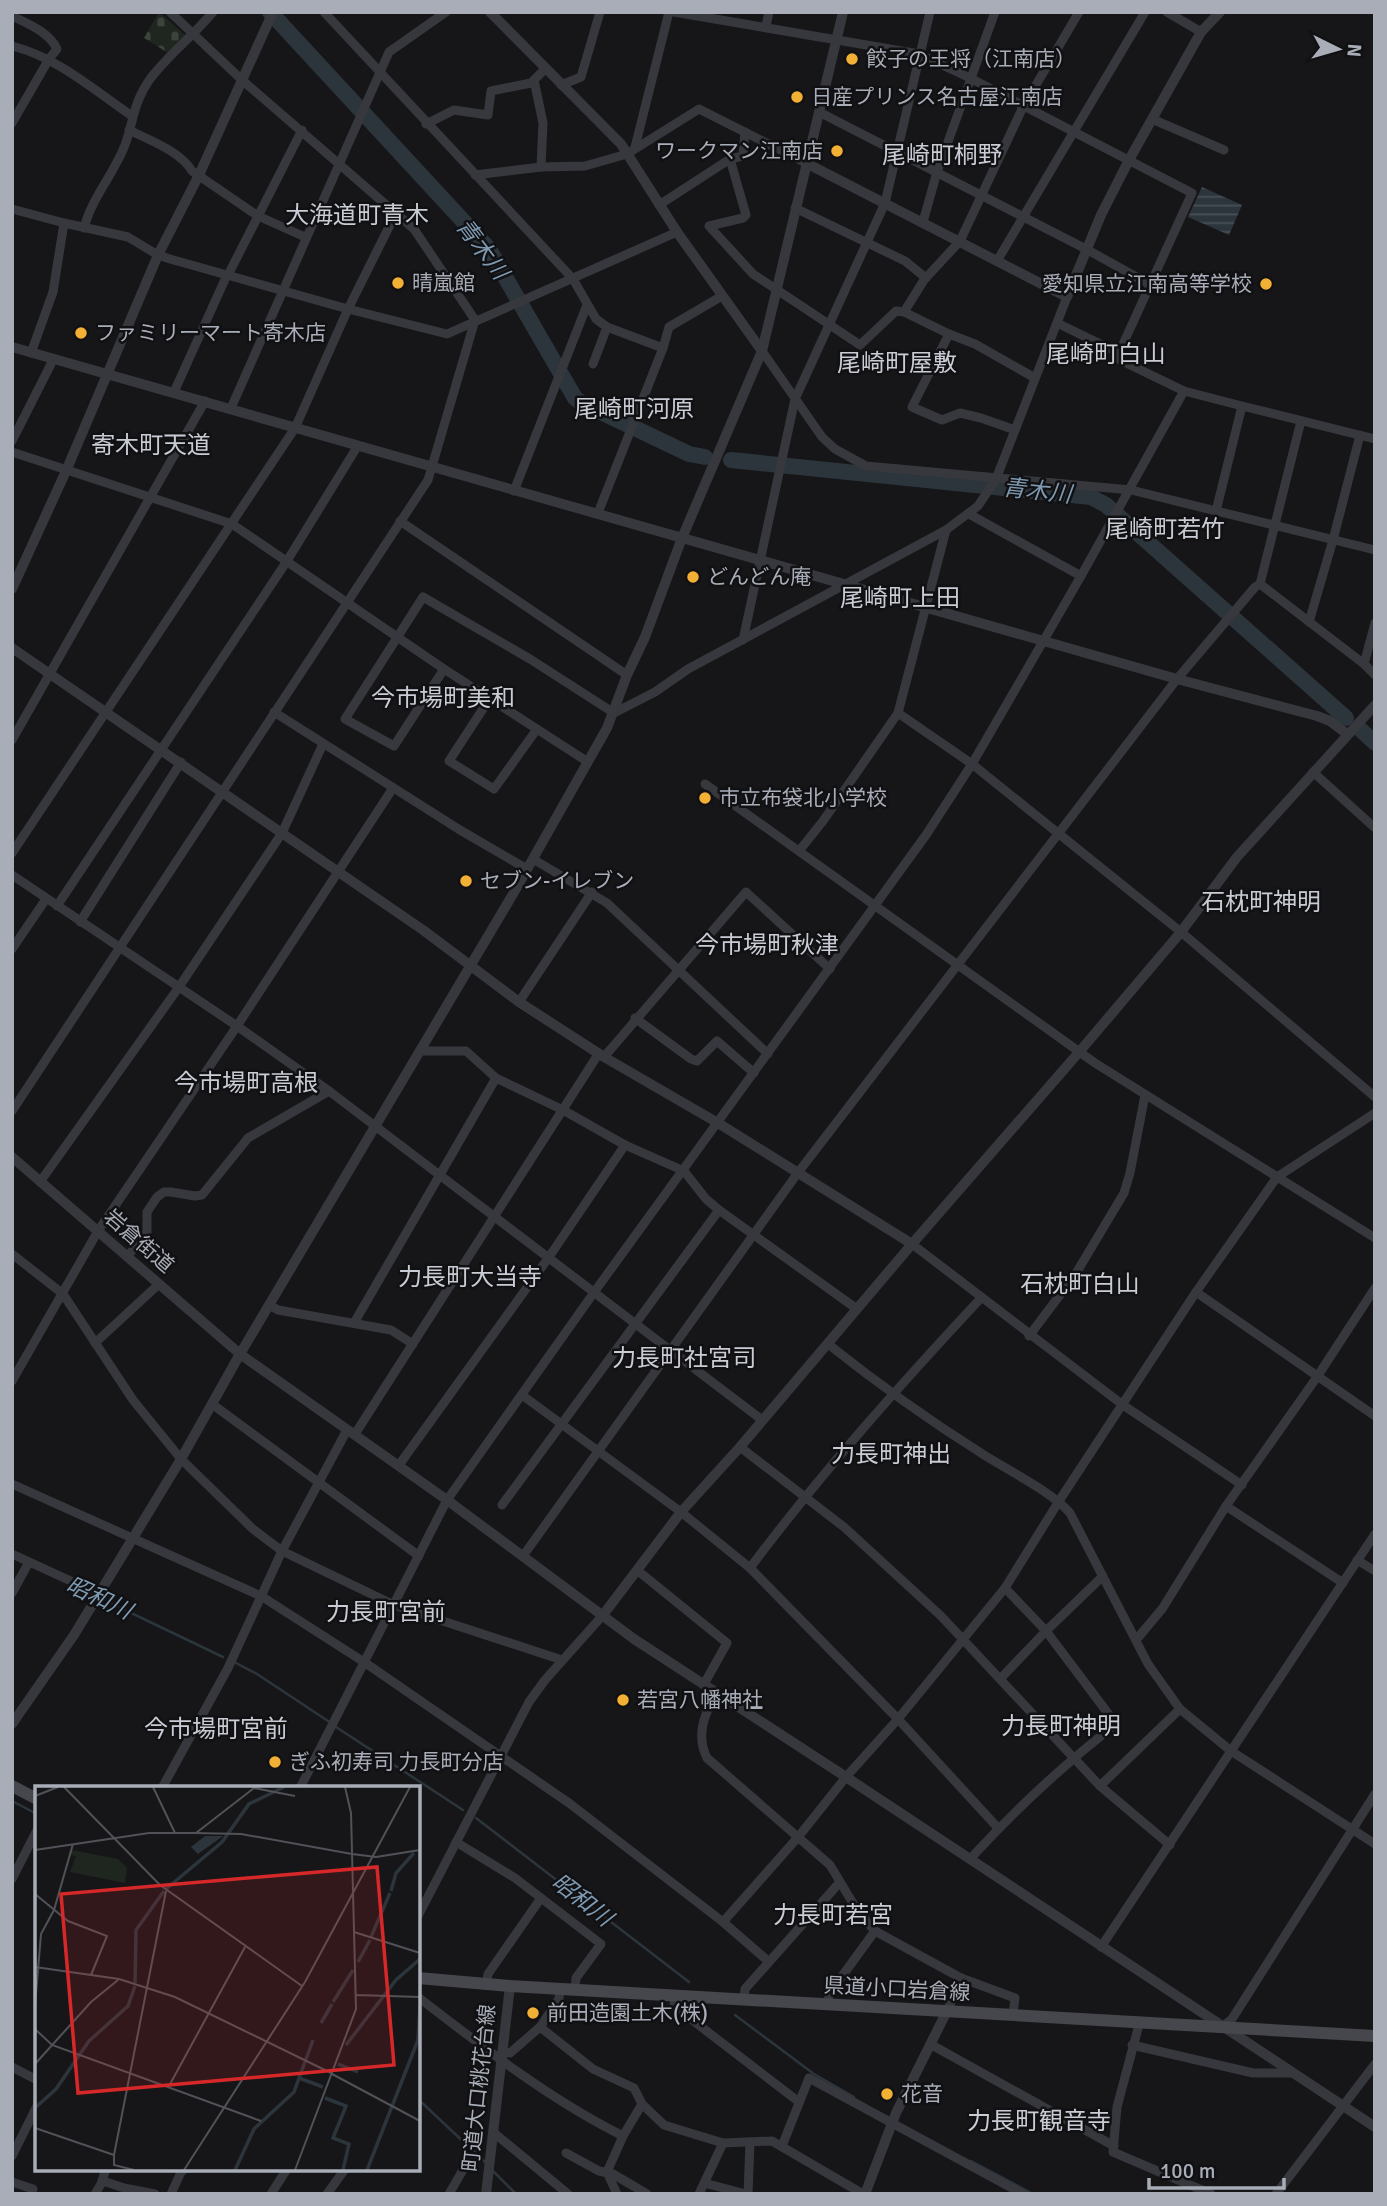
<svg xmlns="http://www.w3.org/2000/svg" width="1387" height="2206" viewBox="0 0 1387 2206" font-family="Signika,'Noto Sans JP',sans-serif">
<defs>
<pattern id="cemetery-stones" width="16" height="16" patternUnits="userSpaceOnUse" patternTransform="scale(1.75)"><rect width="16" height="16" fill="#1e261f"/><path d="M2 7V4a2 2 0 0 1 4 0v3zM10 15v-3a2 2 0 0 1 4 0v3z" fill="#3c433d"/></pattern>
<pattern id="water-rules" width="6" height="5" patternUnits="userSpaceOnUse" patternTransform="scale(1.75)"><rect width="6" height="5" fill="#2c353c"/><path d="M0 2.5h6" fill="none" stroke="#485056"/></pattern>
</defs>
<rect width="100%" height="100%" fill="#161618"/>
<path fill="url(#cemetery-stones)" d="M 159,12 L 185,35 L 168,53 L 144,38 Z"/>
<path fill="url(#water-rules)" d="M 1202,187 L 1242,205 L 1229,235 L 1188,217 Z"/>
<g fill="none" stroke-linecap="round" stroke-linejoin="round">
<g stroke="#2c353c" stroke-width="2.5">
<path d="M 100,1598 L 223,1657"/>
<path d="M 234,1662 L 257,1674 L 328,1721"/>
<path d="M 336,1727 L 463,1810"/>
<path d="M 12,1801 L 37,1814"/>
<path d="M 476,1818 L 689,1982"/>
<path d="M 735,2015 L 814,2074 L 854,2097"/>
<path d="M 418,2099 L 487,2164"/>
<path d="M 971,2161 L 1033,2194"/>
<path d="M 491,2169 L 516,2194"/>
</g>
<g stroke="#2c353c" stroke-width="16">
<path d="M 270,12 L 489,249 L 575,398 L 580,402 L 689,454 L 705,457"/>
<path d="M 731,460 L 1091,497 L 1106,505 L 1346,718"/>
<path d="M 1361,730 L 1375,743"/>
</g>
<g stroke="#37383d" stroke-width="9">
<path d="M 170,12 L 242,80 L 414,229 L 475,320"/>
<path d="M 324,12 L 573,279 L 596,319 L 607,327 L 663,348"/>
<path d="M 674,12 L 919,54 L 970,78 L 1192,193 L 1119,353"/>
<path d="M 1167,12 L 1201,32"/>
<path d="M 12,16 C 28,24 49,32 57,49 L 49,59 L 12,123"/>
<path d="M 766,26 L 769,12"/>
<path d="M 12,46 C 57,57 94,90 132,116"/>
<path d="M 534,80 L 543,123 L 541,167"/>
<path d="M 561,85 L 581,77 L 600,12"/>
<path d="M 819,112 L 1086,249 L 1149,284"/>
<path d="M 1152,119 L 1224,150"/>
<path d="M 426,124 L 454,110 L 488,115 L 491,91 L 531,83 L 545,69"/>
<path d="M 129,130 C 149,140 180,151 192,171 L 258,216 L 305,237"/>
<path d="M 745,132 L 743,156 L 730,159 L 746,215 L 743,218 L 709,226 L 753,274 L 860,345 L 896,311 L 904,312 L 949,334 L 975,344 L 1035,378"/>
<path d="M 635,147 L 669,12"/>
<path d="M 475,175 L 541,167 L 585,166 L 627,154 L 699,109 L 806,163"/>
<path d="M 659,205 L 730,159"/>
<path d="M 795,208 L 905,261 L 926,278"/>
<path d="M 12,209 L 64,223 L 128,237 L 158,255 L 170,259 L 348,309 L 447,334 L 677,232"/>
<path d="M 923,222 L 937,172 L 995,12"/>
<path d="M 84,228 C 92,197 114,174 125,145 C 134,120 133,103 150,79 C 169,54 193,36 213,12"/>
<path d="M 997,261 L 1145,12"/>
<path d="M 228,275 L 302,130"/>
<path d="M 904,312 L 924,280 L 960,241 L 1023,107 L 1079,12"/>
<path d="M 1057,323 L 1119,353 L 1120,360 L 1184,391 L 1242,406"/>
<path d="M 949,334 L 912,407 L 942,420 L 960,413 L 981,418 L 1015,430"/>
<path d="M 762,351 L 822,437 L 835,449 L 866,466 L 1131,490 L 1375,550"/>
<path d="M 31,353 L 53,292 L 64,223"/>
<path d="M 593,364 L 607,327"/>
<path d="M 174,392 L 227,275"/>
<path d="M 231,408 L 389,52 L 446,12"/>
<path d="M 12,441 L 53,360"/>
<path d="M 12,452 L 232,524 L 444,669 L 588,762"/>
<path d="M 514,491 L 587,305"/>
<path d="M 1216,511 L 1242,406 L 1375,439"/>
<path d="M 598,513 L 663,348 L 669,327 L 722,296"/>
<path d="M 969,514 L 1081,576"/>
<path d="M 400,521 L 627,675"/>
<path d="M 1260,584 L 1364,664 L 1375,675"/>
<path d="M 1309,622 L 1333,540 L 1360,435"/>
<path d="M 743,640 L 795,399 L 885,203 L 930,12"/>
<path d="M 1364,664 L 1375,623"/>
<path d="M 444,669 L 394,746 L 345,719 L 423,597 L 530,659 L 614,713 L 655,692 L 688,669 L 946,530 L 978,506 L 996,479 L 1067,297"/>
<path d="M 490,698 L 449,761 L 494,789 L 537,729"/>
<path d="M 274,712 L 460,830 L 527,869"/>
<path d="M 898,713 L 972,764 L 1181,932 L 1375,1097"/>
<path d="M 12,740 L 205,401"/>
<path d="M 1313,772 L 1375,828"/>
<path d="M 705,784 L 1095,1063 L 1375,1238"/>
<path d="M 799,851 L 823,821 L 898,713 L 946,530"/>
<path d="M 12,853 L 295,428 L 348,309 L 396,213"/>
<path d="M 533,859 L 607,903 L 768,1054"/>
<path d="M 12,875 L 237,1026 L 329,1091 L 762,1420"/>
<path d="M 57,906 L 287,561 L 357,447"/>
<path d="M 80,922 L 181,762"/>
<path d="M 12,949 L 46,899"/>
<path d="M 519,1002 L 592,892"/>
<path d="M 635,1018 L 691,1059 L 697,1061 L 717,1041 L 754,1073"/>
<path d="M 420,1051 L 466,1051 L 496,1078 L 563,1110 L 625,1145 L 684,1171 L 706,1199 L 719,1210 L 857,1309"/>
<path d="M 604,1057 L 746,892 L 830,969"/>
<path d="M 12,1111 L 428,480 L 475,320"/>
<path d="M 40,1182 L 179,987 L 282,833 L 323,744"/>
<path d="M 912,1244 L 1123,1405 L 1242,1485"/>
<path d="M 12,1254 L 63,1294 L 133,1400 L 181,1459 L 253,1529 L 282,1551 L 394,1605 L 562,1660"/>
<path d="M 127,1257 L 147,1232 L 147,1212 L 157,1197 L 164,1192 L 171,1192 L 195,1196 L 202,1195 L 248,1138 L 329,1091"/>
<path d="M 1196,1292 L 1375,1416"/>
<path d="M 269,1305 L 278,1310 L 391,1330 L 413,1344"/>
<path d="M 354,1323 L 496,1078"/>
<path d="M 1029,1336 L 1075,1275 L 1124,1193 L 1130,1173 L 1145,1095"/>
<path d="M 95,1343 L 159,1284"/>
<path d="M 828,1344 C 877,1383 927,1419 981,1453 C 1007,1470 1051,1491 1070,1513 L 1148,1664 L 1180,1709 L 1231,1751 L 1375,1844"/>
<path d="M 12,1381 L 98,1231 L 237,1026 L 393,788"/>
<path d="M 522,1395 L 681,1512 L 750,1568 L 898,1719 L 998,1828"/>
<path d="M 212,1404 L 419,1556"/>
<path d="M 355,1434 L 599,1053"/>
<path d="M 740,1447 L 844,1527 L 941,1616 L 1100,1786 L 1170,1845"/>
<path d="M 399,1465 L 549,1257 L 625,1145"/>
<path d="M 12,1484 L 261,1596 L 364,1662 L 569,1803 L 723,1922 L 768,1961"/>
<path d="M 502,1505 L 719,1210"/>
<path d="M 1226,1506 L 1343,1583"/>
<path d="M 12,1554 L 99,1594"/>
<path d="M 523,1556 L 797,1174 L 1177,679 L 1255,587 L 1260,584 L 1301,421"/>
<path d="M 1357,1560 L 1375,1571"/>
<path d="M 750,1568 C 821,1473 900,1385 981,1298"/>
<path d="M 637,1570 L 727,1643 L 704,1684"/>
<path d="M 12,1593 L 29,1562"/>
<path d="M 1136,1640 L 1162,1609 L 1226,1506 L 1317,1377 L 1375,1288"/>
<path d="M 1000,1679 L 1046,1631 L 1103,1576"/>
<path d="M 717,1694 C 704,1713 696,1736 707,1758 L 830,1865 L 857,1910 L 875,1931 L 961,1978 L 1015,1998 L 1013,2014"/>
<path d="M 1100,1786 L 1180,1709"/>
<path d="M 162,1788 L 228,1668 L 282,1551 L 347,1430"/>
<path d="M 300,1788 L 447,1500 L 595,1291 L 926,835 L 972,764 L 1081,576 L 1184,391"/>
<path d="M 456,1842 L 515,1878 L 601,1944 L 576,1978 L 575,1989"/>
<path d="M 970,1859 C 1015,1810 1063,1765 1116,1724 L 1046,1631 L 1005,1588"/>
<path d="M 12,1879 L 37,1830"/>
<path d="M 418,1916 L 529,1702 L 545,1680 L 603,1615"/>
<path d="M 723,1922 L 799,1836 L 846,1777 L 898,1719 L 1005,1588 L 1059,1501 L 1196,1292 L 1277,1177 L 1375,1113"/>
<path d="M 1101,1947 L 1375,1534"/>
<path d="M 486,1985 L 488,1974 L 541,1898"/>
<path d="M 675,1995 L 674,2006 L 799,2102"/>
<path d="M 418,1997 C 484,2048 549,2099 623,2136"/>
<path d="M 744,1999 L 745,1989 L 840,1882"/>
<path d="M 828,2004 L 829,1994 L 875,1931"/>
<path d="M 947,2011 L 961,1978"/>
<path d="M 1140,2021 L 1117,2107 L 1113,2152 L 1211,2194"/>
<path d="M 540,2027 L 559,1999 L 560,1988"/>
<path d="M 1222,2027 L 1232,2019 L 1375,1794"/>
<path d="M 930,2044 L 1114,2146"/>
<path d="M 1132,2045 L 1253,2073 L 1293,2073"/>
<path d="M 502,2052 L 510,2053 L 540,2027 L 593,2069 L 634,2088 L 642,2104 L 664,2125 L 723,2143 L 772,2141 L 863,2194"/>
<path d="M 12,2067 L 37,2080"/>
<path d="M 493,2132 L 568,2194"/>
<path d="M 782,2146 L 809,2078 L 1023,2194"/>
<path d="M 566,2153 L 599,2171 L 613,2174 L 647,2194"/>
<path d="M 12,2156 L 37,2106"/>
<path d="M 103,2181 L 124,2188 L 155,2194"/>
<path d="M 12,2182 L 33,2189"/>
<path d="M 704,2183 L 746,2194"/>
<path d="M 95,2194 L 101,2184 L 106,2169"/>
<path d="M 171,2194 L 181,2172 L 185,2169"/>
<path d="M 271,2194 L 287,2169"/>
<path d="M 327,2194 L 345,2169"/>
<path d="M 449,2194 L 471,2156"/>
<path d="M 617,2194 L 607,2172 L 623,2136 L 642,2104"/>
<path d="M 699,2194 L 723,2143"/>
<path d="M 748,2194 L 750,2142"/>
<path d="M 1276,2194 L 1375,2064"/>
</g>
<g stroke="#37383d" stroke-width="10">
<path d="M 490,12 L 621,144 L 677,232 L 762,351"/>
<path d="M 806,163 L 1067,297 L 1101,215 L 1129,160 L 1201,32 L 1220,12"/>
<path d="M 12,347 L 1177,679 L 1317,716 L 1330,721 L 1347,734"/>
<path d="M 12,589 L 66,471 L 158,255 L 199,175 L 273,12"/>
<path d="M 12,648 L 423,930 L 519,1002 L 604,1057 L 718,1123 L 912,1244"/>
<path d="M 12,1157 L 240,1354 L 447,1500 L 634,1639 L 846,1777 L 1375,2127"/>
<path d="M 603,1615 L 681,1512 L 740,1447 L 912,1244 L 1080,1051 L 1181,932 L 1237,857 L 1375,705"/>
<path d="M 12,1724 L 74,1635 L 181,1459 L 240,1354 L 513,894 L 607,728 L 627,675 L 645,637 L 682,538 L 762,351 L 843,12"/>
<path d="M 486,2194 L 510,1986"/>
<path d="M 865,2194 L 896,2113 L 947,2011"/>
</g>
<g stroke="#45474d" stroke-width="12">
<path d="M 12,1786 L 37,1799"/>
<path d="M 418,1978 L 510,1986 L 1375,2036"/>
</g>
</g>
<g fill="#f2b134" stroke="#111113" stroke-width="2.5">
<circle cx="852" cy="59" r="7"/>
<circle cx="797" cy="97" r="7"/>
<circle cx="837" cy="151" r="7"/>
<circle cx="398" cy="283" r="7"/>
<circle cx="1266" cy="284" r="7"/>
<circle cx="81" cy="333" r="7"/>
<circle cx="693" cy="577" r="7"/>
<circle cx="705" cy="798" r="7"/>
<circle cx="466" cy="881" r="7"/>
<circle cx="623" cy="1700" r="7"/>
<circle cx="275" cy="1762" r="7"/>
<circle cx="533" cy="2013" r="7"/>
<circle cx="887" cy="2094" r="7"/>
</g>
<g text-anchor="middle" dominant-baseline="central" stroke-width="5" stroke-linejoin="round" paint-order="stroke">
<g font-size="21" fill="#a8adb8" stroke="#111113" text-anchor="start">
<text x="866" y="59">餃子の王将（江南店）</text>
<text x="811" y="97">日産プリンス名古屋江南店</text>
<text x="823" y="151" text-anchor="end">ワークマン江南店</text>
<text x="412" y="283">晴嵐館</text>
<text x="1252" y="284" text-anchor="end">愛知県立江南高等学校</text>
<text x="95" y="333">ファミリーマート寄木店</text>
<text x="707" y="577">どんどん庵</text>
<text x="719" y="798">市立布袋北小学校</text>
<text x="480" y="881">セブン-イレブン</text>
<text x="637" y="1700">若宮八幡神社</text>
<text x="289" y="1762">ぎふ初寿司 力長町分店</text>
<text x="547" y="2013">前田造園土木(株)</text>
<text x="901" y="2094">花音</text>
</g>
<g font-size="21" fill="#a8adb8" stroke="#111113">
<text transform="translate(139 1241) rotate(41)">岩倉街道</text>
<text transform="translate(897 1989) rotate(3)">県道小口岩倉線</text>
<text transform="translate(479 2088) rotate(-84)">町道大口桃花台線</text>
</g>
<g font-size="23" font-style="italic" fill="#7f9bb3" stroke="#111113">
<text transform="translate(482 249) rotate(53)">青木川</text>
<text transform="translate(1037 491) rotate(6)">青木川</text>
<text transform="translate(99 1598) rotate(25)">昭和川</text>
<text transform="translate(582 1900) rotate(38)">昭和川</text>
</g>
<g font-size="24" fill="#c9ccd4" stroke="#111113">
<text x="942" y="155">尾崎町桐野</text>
<text x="357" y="215">大海道町青木</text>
<text x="1106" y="354">尾崎町白山</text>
<text x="897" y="363">尾崎町屋敷</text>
<text x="634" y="409">尾崎町河原</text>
<text x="151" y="445">寄木町天道</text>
<text x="1165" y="529">尾崎町若竹</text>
<text x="900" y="598">尾崎町上田</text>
<text x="443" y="698">今市場町美和</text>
<text x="1261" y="902">石枕町神明</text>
<text x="767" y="945">今市場町秋津</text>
<text x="246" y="1083">今市場町高根</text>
<text x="470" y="1277">力長町大当寺</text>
<text x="1080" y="1284">石枕町白山</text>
<text x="684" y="1358">力長町社宮司</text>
<text x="891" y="1454">力長町神出</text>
<text x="386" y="1612">力長町宮前</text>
<text x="1061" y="1726">力長町神明</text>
<text x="216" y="1729">今市場町宮前</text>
<text x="833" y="1915">力長町若宮</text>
<text x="1039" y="2121">力長町観音寺</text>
</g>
</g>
<g transform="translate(35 1786)">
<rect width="385" height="385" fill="#161618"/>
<path d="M 37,64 L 83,73 L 92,82 L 90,97 L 35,86 L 41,70 L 35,69 Z" fill="#1e261f"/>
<path d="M 170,50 L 188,50 L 163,68 L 156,61 Z" fill="#2c353c"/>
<path fill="none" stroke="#2c353c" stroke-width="3.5" d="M 131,103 L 187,56 L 214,18 L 249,1M 356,105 L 361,87 L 379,67M 336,151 L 355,107M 323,176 L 335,154M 100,197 L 101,144 L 129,105M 298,216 L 318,184M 286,237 L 297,218M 311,259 L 361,194 L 385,173M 303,278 L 323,286M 264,292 L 288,301M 290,312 L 311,320 L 298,352 L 314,358 L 308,384M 0,322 L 21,303 L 54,255 L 93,220 L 100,200M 200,384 L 219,343 L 259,306 L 278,254M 332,384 L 383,254 L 385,220"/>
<path fill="none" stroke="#505258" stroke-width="2" d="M 29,1 L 125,99 L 267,200M 118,1 L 140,47M 0,10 L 23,1M 161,47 L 219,2 L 260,10M 0,64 L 114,47 L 159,47 L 206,48 L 317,68M 317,68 L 341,71 L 385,64M 0,108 L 33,135 L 72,150 L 56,189M 319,146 L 385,167M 0,181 L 84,193 L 140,211 L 296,287M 321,209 L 385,211M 0,220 L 6,148 L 19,124 L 38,58M 0,243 L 17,259 L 226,335M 0,278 L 56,216 L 83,194M 297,288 L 385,335M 134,300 L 210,161M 0,342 L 79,369 L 79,379 L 99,384M 79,369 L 131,105M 149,384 L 270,196 L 375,1M 260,384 L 321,223 L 316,27 L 310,1"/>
<path fill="#d62828" fill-opacity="0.15" stroke="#d62828" stroke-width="3.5" d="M 342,81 L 359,279 L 43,307 L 26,108 Z"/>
<rect width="385" height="385" fill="none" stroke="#a8adb8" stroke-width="3.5"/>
</g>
<rect width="1387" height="2206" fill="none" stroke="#a8adb8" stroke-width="28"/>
<g transform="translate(1338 49) rotate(95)" stroke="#111113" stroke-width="5" paint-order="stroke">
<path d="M0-5L12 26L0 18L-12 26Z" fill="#a8adb8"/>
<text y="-10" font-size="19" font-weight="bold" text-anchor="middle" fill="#a8adb8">N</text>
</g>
<path d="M1149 2178v10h135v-10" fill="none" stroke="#a8adb8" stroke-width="3.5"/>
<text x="1160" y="2178" font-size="21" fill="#a8adb8" stroke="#111113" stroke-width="5" paint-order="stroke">100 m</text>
</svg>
